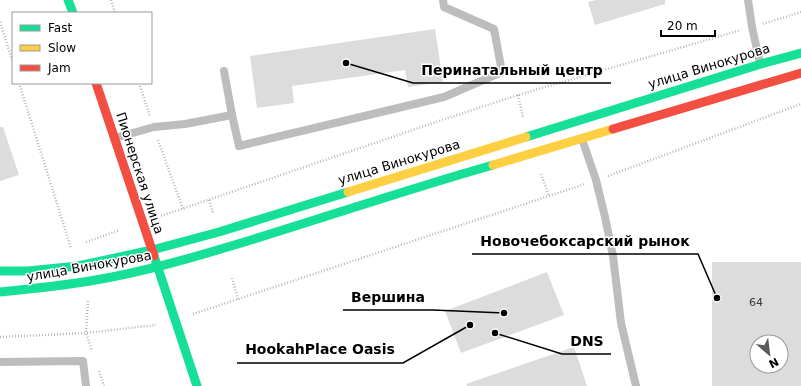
<svg xmlns="http://www.w3.org/2000/svg" width="801" height="386" viewBox="0 0 801 386" font-family="'DejaVu Sans',sans-serif">
<rect width="100%" height="100%" fill="#fff"/>
<g fill="#dcdcdc" fill-rule="evenodd">
<path d="M 596,0 L 665,0 L 665,4 L 595,25 L 588,2 Z"/>
<path d="M 435,29 L 443,82 L 408,87 L 405,70 L 292,86 L 294,103 L 257,108 L 250,56 Z"/>
<path d="M 0,127 L 3,127 L 19,175 L 0,181 Z"/>
<path d="M 712,262 L 801,262 L 801,386 L 712,386 ZM 757,342 L 781,342 L 781,366 L 757,366 Z"/>
<path d="M 547,272 L 564,315 L 461,353 L 445,311 Z"/>
<path d="M 574,347 L 587,386 L 467,386 L 466,384 Z"/>
</g>
<g fill="none" stroke-linecap="round" stroke-linejoin="round">
<g stroke="#b8b8b8" stroke-width="2.5" stroke-dasharray="1 2" stroke-linecap="butt">
<path d="M 111,0 L 115,13"/>
<path d="M 0,22 L 13,63"/>
<path d="M 763,24 L 801,12"/>
<path d="M 19,83 L 71,248"/>
<path d="M 139,83 L 150,116"/>
<path d="M 518,95 L 523,117"/>
<path d="M 158,140 L 183,209"/>
<path d="M 541,174 L 549,196"/>
<path d="M 608,176 L 801,104"/>
<path d="M 209,200 L 213,213"/>
<path d="M 161,216 L 448,118 L 518,95 L 741,30"/>
<path d="M 86,242 L 120,230"/>
<path d="M 232,278 L 238,299"/>
<path d="M 88,301 L 86,333 L 92,351"/>
<path d="M 193,314 L 585,184"/>
<path d="M 0,337 L 86,333 L 156,325"/>
<path d="M 99,371 L 104,386"/>
</g>
<g stroke="#bdbdbd" stroke-width="8">
<path d="M 748,0 L 752,27 L 760,63"/>
<path d="M 224,71 L 232,115"/>
<path d="M 115,138 L 154,127 L 185,124 L 232,115 L 239,146 L 444,97 L 502,72 L 494,29 L 444,7 L 443,0"/>
<path d="M 582,139 L 596,180 L 605,217 L 613,256 L 621,323 L 636,386"/>
<path d="M 0,362 L 83,361 L 86,386"/>
</g>
<g stroke="#16e098" stroke-width="9">
<path d="M 68,0 L 73,13"/>
<path d="M 526,137 L 761,64 L 801,53"/>
<path d="M 154,256 L 197,386"/>
<path d="M 0,271 L 28,271 L 78,266 L 152,250 L 219,232 L 348,192"/>
<path d="M 0,292 C 30,289 60,286 90,281 C 145,272 198,256 251,240 C 332,215 412,188 493,165"/>
</g>
<g stroke="#ffcf43" stroke-width="9">
<path d="M 493,165 L 613,129"/>
<path d="M 348,192 L 526,137"/>
</g>
<g stroke="#f24e42" stroke-width="9">
<path d="M 96,83 L 154,256"/>
<path d="M 613,129 L 801,73"/>
</g>
</g>
<g text-anchor="middle" dominant-baseline="central" stroke-width="3" stroke-linejoin="round" paint-order="stroke">
<g font-size="11" fill="#373737">
<text x="756" y="302">64</text>
</g>
<g font-size="13" fill="#000" stroke="#fff">
<text transform="translate(709 66) rotate(-17)">улица Винокурова</text>
<text transform="translate(399 162) rotate(-17)">улица Винокурова</text>
<text transform="translate(140 173) rotate(72)">Пионерская улица</text>
<text transform="translate(89 266) rotate(-10)">улица Винокурова</text>
</g>
</g>
<path fill="none" stroke="#000" stroke-width="1.5" d="M346 63L413 83H611M717 298L698 254H472M504 313L433 310H343M495 333L562 354H611M470 325L403 363H237"/>
<g fill="#000" stroke="#fff" stroke-width="1.5">
<circle cx="346" cy="63" r="4"/>
<circle cx="717" cy="298" r="4"/>
<circle cx="504" cy="313" r="4"/>
<circle cx="495" cy="333" r="4"/>
<circle cx="470" cy="325" r="4"/>
</g>
<g font-size="14" text-anchor="middle" font-weight="bold" fill="#000" stroke="#fff" stroke-width="3" stroke-linejoin="round" paint-order="stroke">
<text x="512" y="75">Перинатальный центр</text>
<text x="585" y="246">Новочебоксарский рынок</text>
<text x="388" y="302">Вершина</text>
<text x="587" y="346">DNS</text>
<text x="320" y="354">HookahPlace Oasis</text>
</g>
<rect x="12" y="12" width="140" height="72" fill="#ffffff" stroke="#999999"/>
<rect x="20" y="25" width="20" height="6" fill="#16e098" stroke="#999999"/>
<text x="48" y="32" font-size="12" fill="#000000">Fast</text>
<rect x="20" y="45" width="20" height="6" fill="#ffcf43" stroke="#999999"/>
<text x="48" y="52" font-size="12" fill="#000000">Slow</text>
<rect x="20" y="65" width="20" height="6" fill="#f24e42" stroke="#999999"/>
<text x="48" y="72" font-size="12" fill="#000000">Jam</text>
<g transform="translate(769 354) rotate(152)"><circle r="19" fill="#ffffff" stroke="#999999"/>
<path d="M0-3L7 15L0 10L-7 15Z" fill="#595959"/>
<text y="-6" font-size="11" font-weight="bold" text-anchor="middle" fill="#000000">N</text>
</g>
<path d="M661 30v6h54v-6" fill="none" stroke="#000000" stroke-width="2"/>
<text x="667" y="30" font-size="12" fill="#000000" stroke="#ffffff" stroke-width="3" paint-order="stroke">20 m</text>
</svg>
